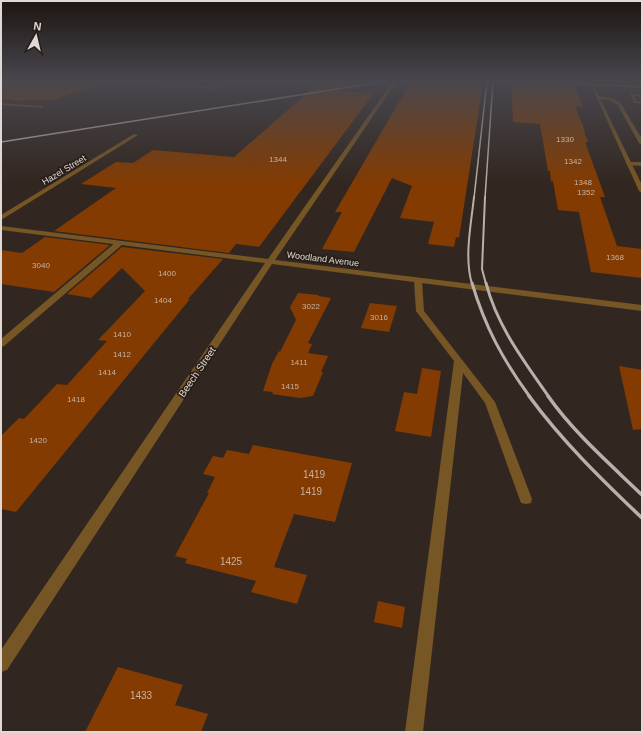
<svg xmlns="http://www.w3.org/2000/svg" width="643" height="733" viewBox="0 0 643 733" font-family="Arial,sans-serif">
<rect width="100%" height="100%" fill="#322720"/>
<g fill="#833b01">
<path d="M 1,81 L 26,81 L 1,89 Z"/>
<path d="M 36,81 L 95,81 L 101,84 L 51,101 L 28,99 L 23,101 L 1,99 L 1,94 Z"/>
<path d="M 321,81 L 350,81 L 340,91 L 374,93 L 259,247 L 236,244 L 229,253 L 54,231 L 116,188 L 81,184 L 116,162 L 133,163 L 153,150 L 234,157 Z"/>
<path d="M 421,81 L 458,81 L 483,83 L 459,238 L 456,237 L 454,247 L 428,244 L 434,222 L 400,218 L 412,186 L 392,178 L 354,252 L 322,249 L 342,212 L 335,212 L 410,83 L 419,84 Z"/>
<path d="M 511,84 L 575,86 L 583,107 L 575,106 L 585,131 L 584,131 L 588,142 L 585,142 L 605,197 L 600,197 L 617,246 L 642,249 L 642,278 L 591,272 L 579,212 L 558,210 L 553,181 L 551,181 L 550,171 L 548,171 L 540,124 L 513,122 Z"/>
<path d="M 45,237 L 110,245 L 54,292 L 1,284 L 1,250 L 22,253 Z"/>
<path d="M 122,247 L 223,259 L 188,299 L 190,299 L 16,512 L 1,509 L 1,436 L 19,418 L 24,419 L 57,384 L 67,385 L 107,341 L 98,340 L 145,291 L 122,268 L 91,298 L 67,294 Z"/>
<path d="M 298,293 L 319,295 L 318,296 L 331,298 L 308,343 L 312,344 L 308,353 L 328,356 L 321,372 L 323,372 L 313,396 L 300,398 L 272,394 L 273,392 L 263,391 L 272,364 L 279,351 L 280,352 L 296,320 L 290,307 Z"/>
<path d="M 370,303 L 397,306 L 389,332 L 361,328 Z"/>
<path d="M 619,366 L 642,370 L 642,429 L 633,430 Z"/>
<path d="M 422,368 L 441,371 L 431,437 L 395,431 L 404,392 L 417,394 Z"/>
<path d="M 253,445 L 352,463 L 335,522 L 294,514 L 274,567 L 307,575 L 297,604 L 251,592 L 256,581 L 185,563 L 187,559 L 175,556 L 209,493 L 207,493 L 215,477 L 203,474 L 213,456 L 223,458 L 227,450 L 249,454 Z"/>
<path d="M 378,601 L 405,607 L 402,628 L 374,622 Z"/>
<path d="M 118,667 L 183,685 L 175,705 L 208,714 L 201,732 L 85,732 Z"/>
</g>
<g fill="none" stroke-linecap="round" stroke-linejoin="round">
<g fill="#775625" fill-rule="evenodd">
<path d="M 96,81 L 111,81 L 220,88 L 218,89 Z"/>
<path d="M 630,94 L 642,95 L 642,97 L 634,96 L 636,101 L 642,102 L 642,104 L 634,103 Z"/>
<path d="M 597,96 L 611,98 L 620,102 L 642,139 L 642,145 L 639,143 L 617,104 L 609,100 L 596,98 Z"/>
<path d="M 626,162 L 642,162 L 642,166 L 628,165 L 626,164 Z"/>
<path d="M 116,242 L 119,242 L 123,244 L 4,346 L 1,347 L 1,339 Z"/>
<path d="M 415,279 L 421,279 L 422,281 L 424,311 L 495,402 L 532,499 L 531,503 L 526,504 L 521,503 L 485,403 L 463,373 L 423,732 L 405,732 L 454,361 L 416,311 L 414,281 Z"/>
</g>
<g fill="#775625" fill-rule="evenodd">
<path d="M 30,81 L 35,81 L 1,93 L 1,91 Z"/>
<path d="M 229,81 L 233,81 L 219,89 L 216,88 Z"/>
<path d="M 393,81 L 397,81 L 275,260 L 642,305 L 642,311 L 272,264 L 7,670 L 1,672 L 1,650 L 265,263 L 1,230 L 1,226 L 268,259 Z"/>
<path d="M 590,83 L 593,84 L 642,185 L 642,193 L 639,191 Z"/>
<path d="M 1,103 L 42,106 L 44,107 L 42,108 L 1,105 Z"/>
<path d="M 134,134 L 138,135 L 1,220 L 1,215 Z"/>
</g>
<path fill="#a36d0c" fill-rule="evenodd" d="M 526,81 L 642,86 L 642,88 L 528,82 Z"/>
<g stroke="#b9b0ac" stroke-width="1.5">
<path d="M 1,142 L 388,81"/>
<path d="M 474,198 L 487,81"/>
<path d="M 485,198 L 493,81"/>
</g>
<g stroke="#b9b0ac" stroke-width="2">
<path d="M 485,197 L 482,269 L 486,284"/>
<path d="M 472,284 C 464,257 471,225 474,197"/>
</g>
<g stroke="#b9b0ac" stroke-width="3">
<path d="M 472,283 C 485,327 503,360 530,397"/>
<path d="M 486,283 C 497,326 524,361 549,397"/>
</g>
<g stroke="#b9b0ac" stroke-width="3.5">
<path d="M 529,396 C 562,441 602,480 642,518"/>
<path d="M 548,396 C 574,433 610,464 642,495"/>
</g>
</g>
<linearGradient id="sky" x2="0" y2="1"><stop stop-color="#1c1512"/><stop offset="0.44" stop-color="#49474e"/><stop offset="1" stop-color="#49474e" stop-opacity="0"/></linearGradient>
<rect width="643" height="183" fill="url(#sky)"/>
<g text-anchor="middle" dominant-baseline="central" stroke-width="3.5" stroke-linejoin="round" paint-order="stroke">
<g font-size="8" fill="#c9b19f">
<text x="565" y="139">1330</text>
<text x="278" y="159">1344</text>
<text x="573" y="161">1342</text>
<text x="583" y="182">1348</text>
<text x="586" y="192">1352</text>
<text x="615" y="257">1368</text>
<text x="41" y="265">3040</text>
<text x="167" y="273">1400</text>
<text x="163" y="300">1404</text>
<text x="311" y="306">3022</text>
<text x="379" y="317">3016</text>
<text x="122" y="334">1410</text>
<text x="122" y="354">1412</text>
<text x="299" y="362">1411</text>
<text x="107" y="372">1414</text>
<text x="290" y="386">1415</text>
<text x="76" y="399">1418</text>
<text x="38" y="440">1420</text>
</g>
<g font-size="9" fill="#e0d8d4" stroke="#281d17">
<text transform="translate(64 170) rotate(-31)">Hazel Street</text>
<text transform="translate(323 259) rotate(7)">Woodland Avenue</text>
</g>
<g font-size="10" fill="#e0d8d4" stroke="#281d17">
<text transform="translate(197 372) rotate(-56)">Beech Street</text>
</g>
<g font-size="10" fill="#c9b19f">
<text x="314" y="474">1419</text>
<text x="311" y="491">1419</text>
<text x="231" y="561">1425</text>
<text x="141" y="695">1433</text>
</g>
</g>
<rect width="643" height="733" fill="none" stroke="#e0d8d4" stroke-width="4"/>
<g transform="translate(36 36) rotate(8)" stroke="#281d17" stroke-width="3" paint-order="stroke">
<path d="M0-3L7 15L0 10L-7 15Z" fill="#e0d8d4"/>
<text y="-6" font-size="11" font-weight="bold" text-anchor="middle" fill="#e0d8d4">N</text>
</g>
</svg>
